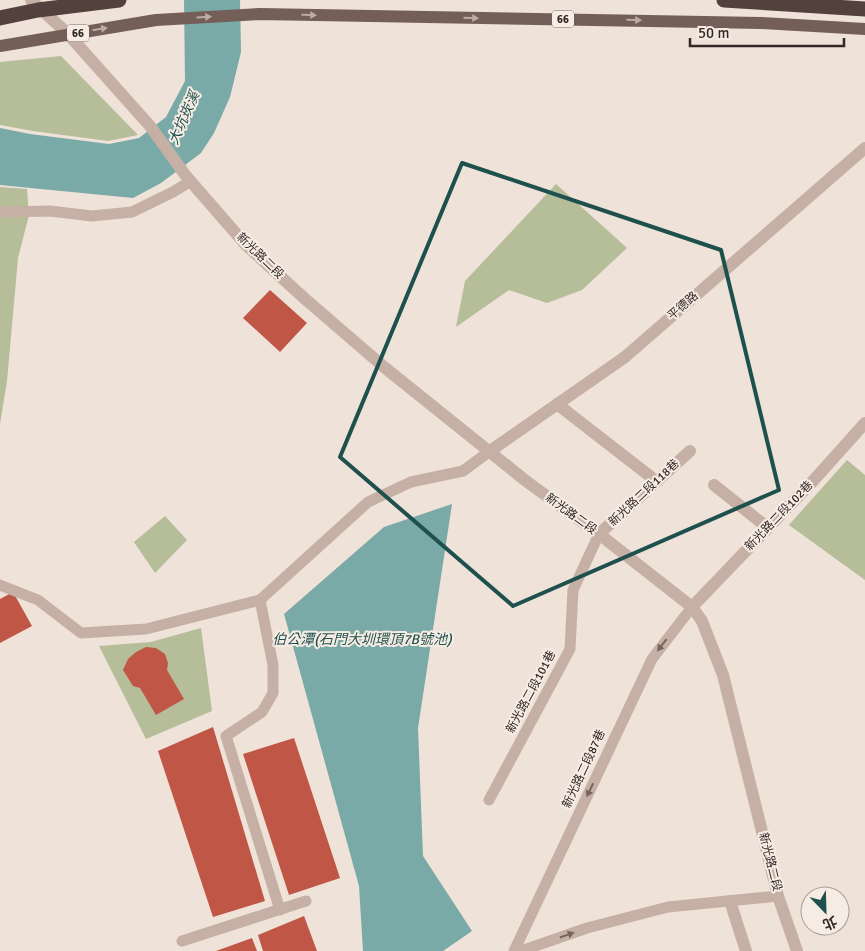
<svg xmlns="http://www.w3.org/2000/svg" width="865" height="951" viewBox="0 0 865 951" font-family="Signika,'Noto Sans TC',sans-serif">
<rect width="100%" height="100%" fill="#efe2d8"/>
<g fill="#b5bd99">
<path d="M 61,56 L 138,135 L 108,141 L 33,131 L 0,125 L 0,62 Z"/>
<path d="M 556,184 L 627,248 L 582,290 L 547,303 L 509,290 L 456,327 L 465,281 Z"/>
<path d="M 0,187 L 27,189 L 29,215 L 18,258 L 7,381 L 0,424 Z"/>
<path d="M 847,460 L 865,475 L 865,580 L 789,525 Z"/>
<path d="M 165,516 L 187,540 L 155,573 L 134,542 Z"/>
<path d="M 201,628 L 212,711 L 146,739 L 99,646 L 151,642 Z"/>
</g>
<g fill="#79aaa7">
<path d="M 184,0 L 240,0 L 241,52 L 230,97 L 214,133 L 201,153 L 161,183 L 133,198 L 0,185 L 0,128 L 30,134 L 109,144 L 139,138 L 166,117 L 185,81 Z"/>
<path d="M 452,504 L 418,728 L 423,856 L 472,931 L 443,951 L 363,951 L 359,886 L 284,614 L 384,527 Z"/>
</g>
<g fill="#bf5646">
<path d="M 270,290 L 307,323 L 280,352 L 243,318 Z"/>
<path d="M 13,592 L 32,626 L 0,643 L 0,599 Z"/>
<path d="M 146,647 L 156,648 L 165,654 L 168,663 L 167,670 L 184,699 L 156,715 L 140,688 L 133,686 L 123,670 L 128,659 L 136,652 Z"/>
<path d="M 213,727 L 265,901 L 213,917 L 158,751 Z"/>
<path d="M 294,738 L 340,878 L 289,895 L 243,754 Z"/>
<path d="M 304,916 L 317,951 L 263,951 L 258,935 Z"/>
<path d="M 252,938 L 257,951 L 216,951 Z"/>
</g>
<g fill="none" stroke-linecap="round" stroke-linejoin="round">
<g stroke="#c6b0a5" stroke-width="11">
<path d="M 4,212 L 50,211 L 92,216 L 132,212 L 173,192 L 191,181"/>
<path d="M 0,585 L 38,600 L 81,633 L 146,629 L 260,600"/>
<path d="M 489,800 L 570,649 L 573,590 L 599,534"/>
<path d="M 280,910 L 226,736 L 262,712 L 273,693 L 273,665 L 260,600 L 368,502 L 411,482 L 463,471 L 490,451"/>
<path d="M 182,941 L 306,901"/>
<path d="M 514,951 L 652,659 L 692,607"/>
<path d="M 521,951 L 587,928 L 668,907 L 778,896"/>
</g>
<g stroke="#c6b0a5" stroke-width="12">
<path d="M 31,0 L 68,34 L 150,126 L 186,176 L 246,245 L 304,298 L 384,367 L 526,481 L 599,534 L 692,607 L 702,621 L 723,675 L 778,896 L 797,951"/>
<path d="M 557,404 L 651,477"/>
<path d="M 490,451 L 625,357 L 865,148"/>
<path d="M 714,485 L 768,528"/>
<path d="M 599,534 L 690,451"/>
<path d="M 692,607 L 813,481 L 865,423"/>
<path d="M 730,901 L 746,951"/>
</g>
<path stroke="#745e58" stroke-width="12" d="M 0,46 L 156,20 L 260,14 L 761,23 L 865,29"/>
<path stroke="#53413d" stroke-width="15" d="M 724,0 L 865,9"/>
<path stroke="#53413d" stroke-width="15" d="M 0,18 L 38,10 L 119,0"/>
</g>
<defs><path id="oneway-solid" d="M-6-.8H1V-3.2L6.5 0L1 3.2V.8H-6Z" transform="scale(1.25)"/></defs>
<g fill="#bcaca5">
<use href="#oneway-solid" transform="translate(309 15) rotate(1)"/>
<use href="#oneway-solid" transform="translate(204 17) rotate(-4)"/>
<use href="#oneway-solid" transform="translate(471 18) rotate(1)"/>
<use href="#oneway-solid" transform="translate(634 20) rotate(1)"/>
<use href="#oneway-solid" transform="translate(100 29) rotate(-9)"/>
</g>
<g fill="#75655f">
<use href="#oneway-solid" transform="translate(662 645) rotate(128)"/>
<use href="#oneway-solid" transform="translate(590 790) rotate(115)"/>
<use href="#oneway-solid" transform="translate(567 935) rotate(-19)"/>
</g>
<path fill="none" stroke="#1e514e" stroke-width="4" stroke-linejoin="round" d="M 462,163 L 721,250 L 779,490 L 513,606 L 340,457 Z"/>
<g text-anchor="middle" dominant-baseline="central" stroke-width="4" stroke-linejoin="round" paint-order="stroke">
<g fill="#f7ece4" stroke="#6d635f" stroke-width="1">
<rect x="552" y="10.5" width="22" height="17" rx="4"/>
<rect x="67" y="24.5" width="22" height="17" rx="4"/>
</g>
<g font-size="11" font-weight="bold" fill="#322826">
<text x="563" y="19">66</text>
<text x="78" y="33">66</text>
</g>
<g font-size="12" fill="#322826" stroke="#f7ece4">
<text transform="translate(260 256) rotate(44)">新光路二段</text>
<text transform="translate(683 306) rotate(-41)">平德路</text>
<text transform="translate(644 493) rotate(-43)">新光路二段118巷</text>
<text transform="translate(571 514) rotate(36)">新光路二段</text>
<text transform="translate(779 516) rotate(-46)">新光路二段102巷</text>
<text transform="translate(531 692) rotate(-62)">新光路二段101巷</text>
<text transform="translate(584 769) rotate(-65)">新光路二段87巷</text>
<text transform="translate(770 862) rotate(76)">新光路二段</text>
</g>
<g font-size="14" font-style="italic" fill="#1e514e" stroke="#f7ece4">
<text transform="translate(184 118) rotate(-66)">大坑崁溪</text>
<text x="362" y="639">伯公潭(石門大圳環頂7B號池)</text>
</g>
</g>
<g transform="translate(825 911) rotate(157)"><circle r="24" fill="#f7ece4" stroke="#a89e98"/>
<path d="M0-4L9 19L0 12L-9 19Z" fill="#1e514e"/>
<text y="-8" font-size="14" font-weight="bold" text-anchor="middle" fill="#322826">北</text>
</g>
<path d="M690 38v8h154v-8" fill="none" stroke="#322826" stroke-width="2.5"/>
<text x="698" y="38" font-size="15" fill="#322826" stroke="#f7ece4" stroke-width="4" paint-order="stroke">50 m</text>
</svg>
